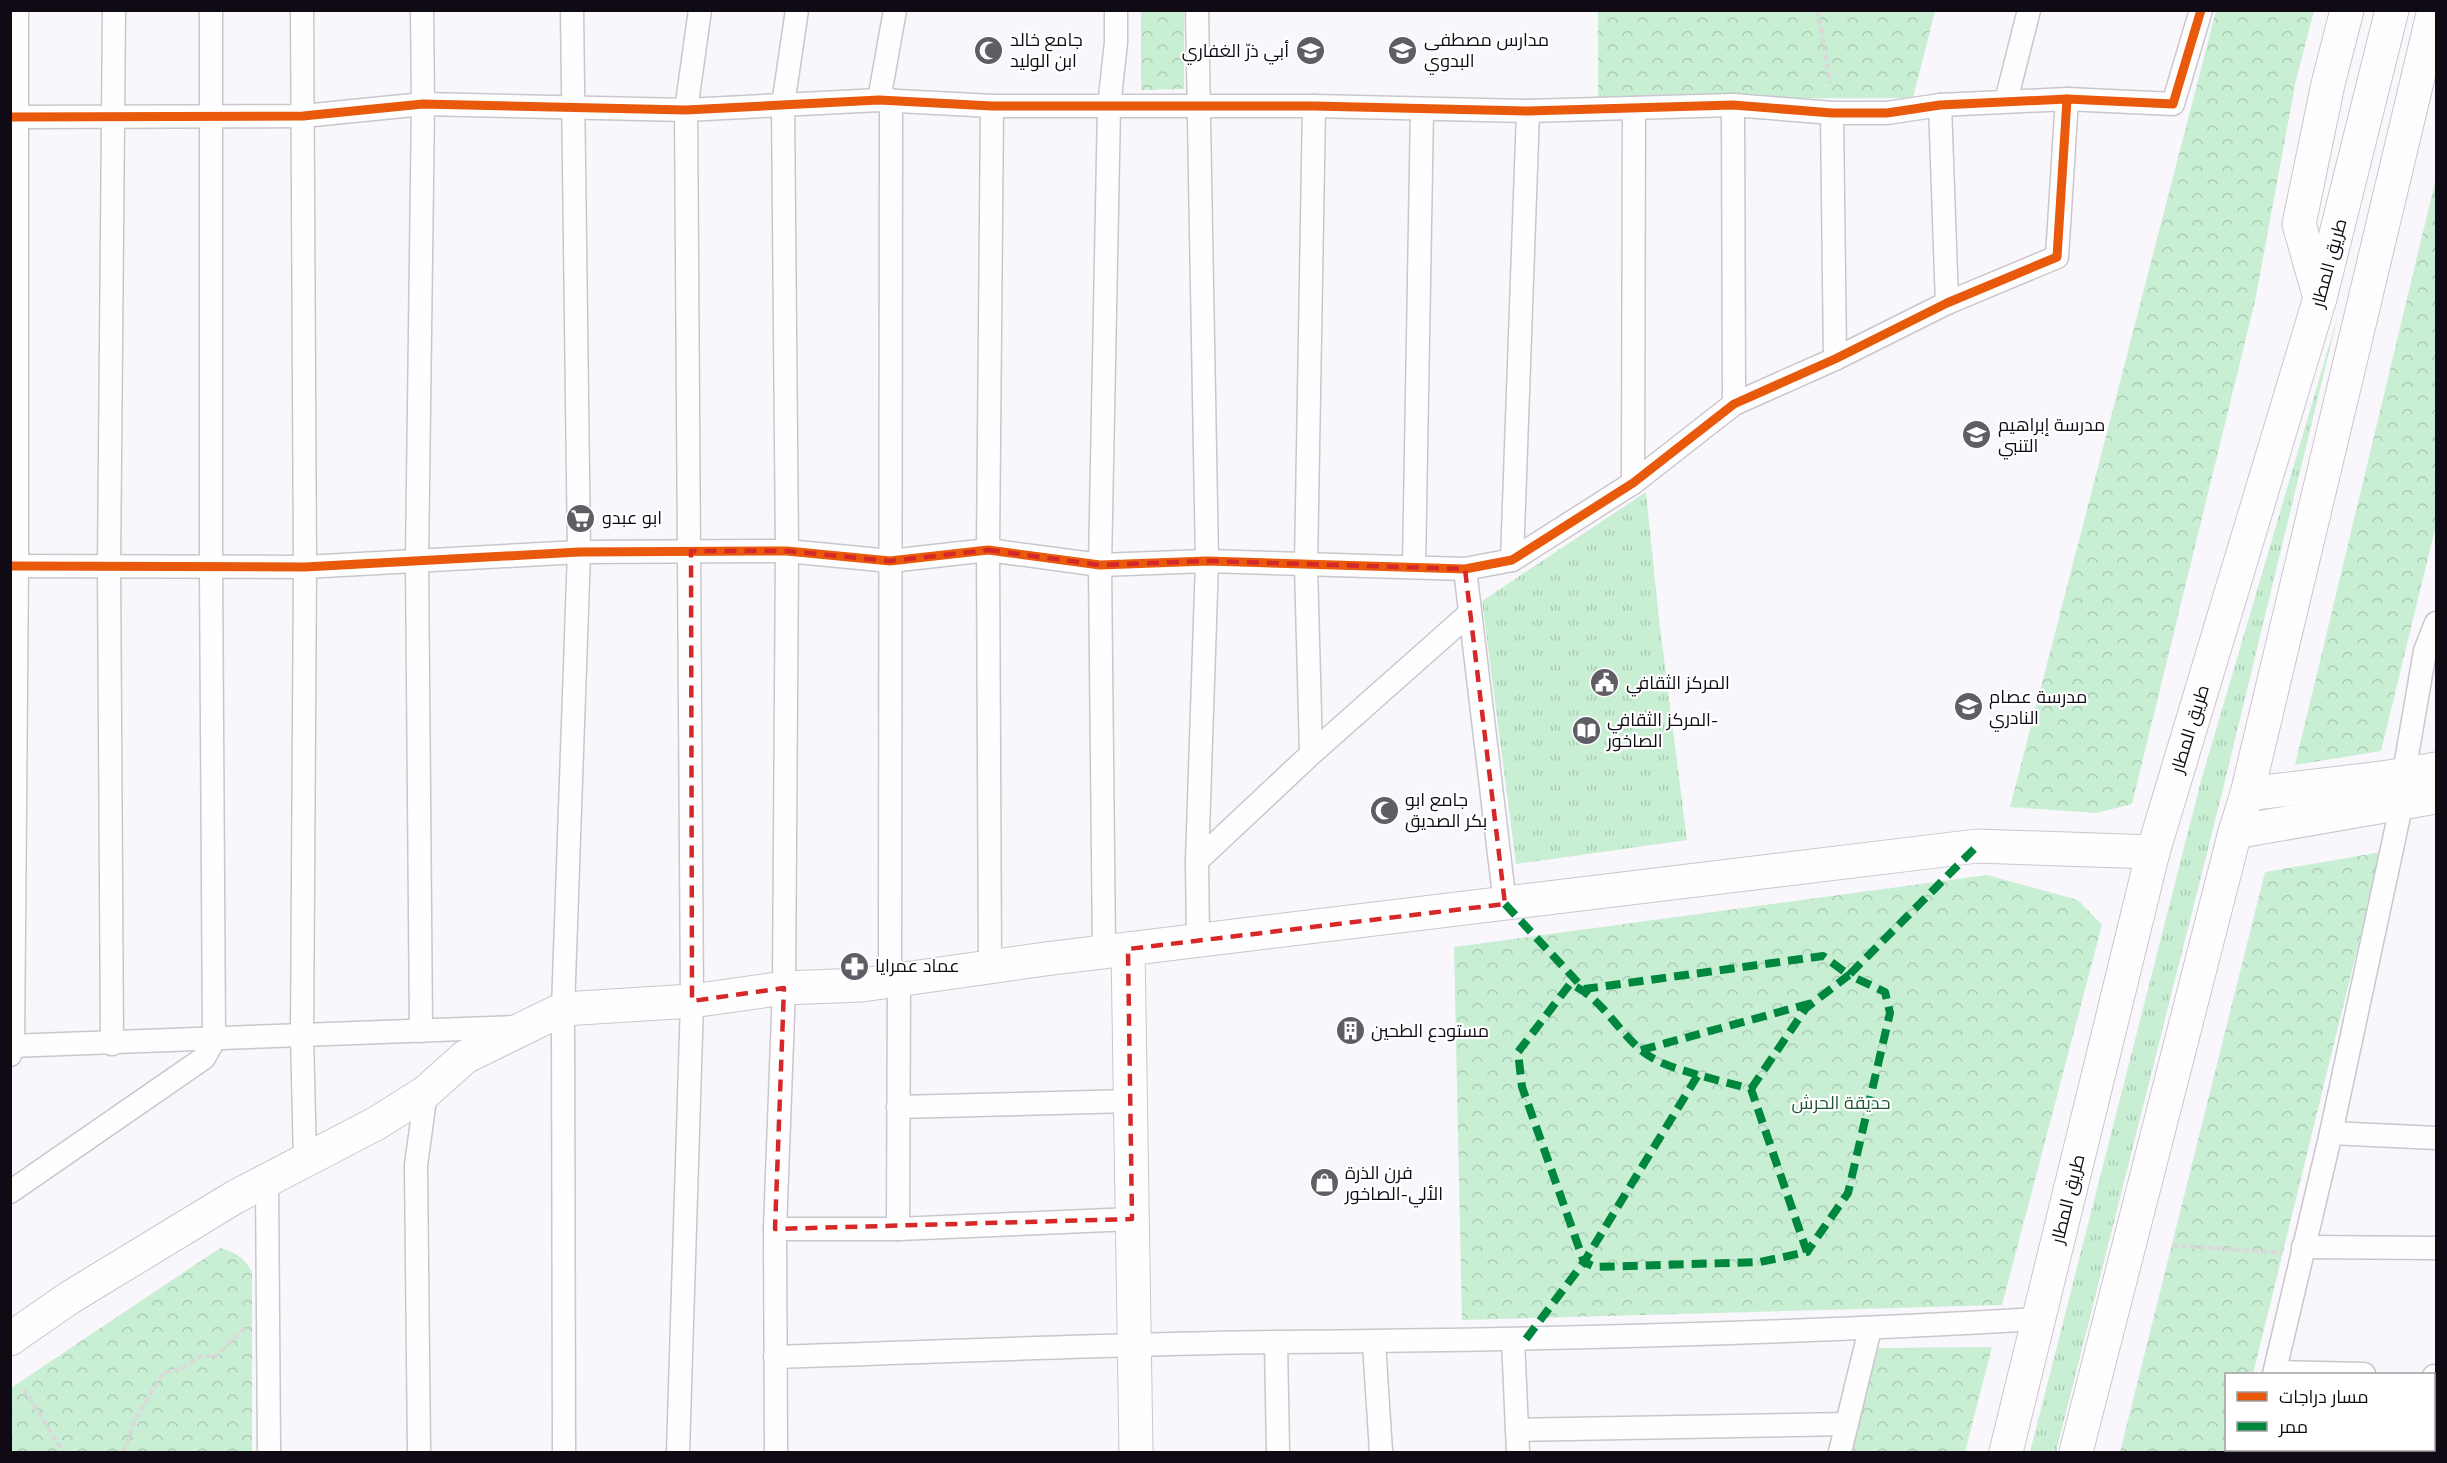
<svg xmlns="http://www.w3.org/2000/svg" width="2447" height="1463" viewBox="0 0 2447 1463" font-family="'Nunito Sans',Cairo,sans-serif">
<defs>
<pattern id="grass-tufts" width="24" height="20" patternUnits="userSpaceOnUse" patternTransform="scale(1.5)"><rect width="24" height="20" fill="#c8efd4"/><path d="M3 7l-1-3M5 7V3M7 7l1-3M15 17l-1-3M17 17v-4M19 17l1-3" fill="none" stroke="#abccb5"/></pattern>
<pattern id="forest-crowns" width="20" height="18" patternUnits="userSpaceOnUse" patternTransform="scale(1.5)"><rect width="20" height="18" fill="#c8efd4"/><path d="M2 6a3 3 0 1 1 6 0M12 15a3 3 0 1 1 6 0" fill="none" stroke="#abccb5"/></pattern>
</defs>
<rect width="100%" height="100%" fill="#f9f6fc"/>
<g fill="url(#grass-tufts)">
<path d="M 2338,315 L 2222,793 L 2056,1452 L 2030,1452 L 2201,781 Z"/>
<path d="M 1646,492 L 1659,619 L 1687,840 L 1516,864 L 1482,601 Z"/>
</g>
<g fill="url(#forest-crowns)">
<path d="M 1141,11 L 1184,11 L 1184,89 L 1141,90 Z"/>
<path d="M 1598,11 L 1935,11 L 1913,98 L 1598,99 Z"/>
<path d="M 2216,11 L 2314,11 L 2296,80 L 2255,301 L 2132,804 L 2096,813 L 2010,807 Z"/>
<path d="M 2436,178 L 2436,525 L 2381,751 L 2295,765 Z"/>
<path d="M 2381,852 L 2253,1374 L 2226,1374 L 2226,1450 L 2235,1450 L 2234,1452 L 2120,1452 L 2265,872 Z"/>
<path d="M 1987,875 L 2078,900 L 2102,925 L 2002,1305 L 1462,1320 L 1454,947 Z"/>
<path d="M 220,1248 C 235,1252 244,1257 252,1272 L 252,1452 L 11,1452 L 11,1388 Z"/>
<path d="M 1992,1347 L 1965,1452 L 1849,1452 L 1878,1348 Z"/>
</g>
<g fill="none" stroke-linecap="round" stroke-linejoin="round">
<defs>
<g id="minor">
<path d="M 302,10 L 305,567 L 302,1036 L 305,1160"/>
<path d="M 1197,10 L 1207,561 L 1197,861 L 1198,941"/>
<path d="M 879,100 L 895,10"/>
<path d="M 2006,101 L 2029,10"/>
<path d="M 1733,105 L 1734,404"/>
<path d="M 1940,105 L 1947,303"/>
<path d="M 1832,113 L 1835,359"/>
<path d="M 10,117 L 303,116 L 423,104 L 686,110 L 879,100 L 992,106 L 1314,106 L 1528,111 L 1733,105 L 1832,113 L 1887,113 L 1940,105 L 2067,99 L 2173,104 L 2201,10"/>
<path d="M 1633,483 L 1634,108"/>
<path d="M 1512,560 L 1528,111"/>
<path d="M 10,566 L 305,567 L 579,552 L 787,551 L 890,561 L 988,550 L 1100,565 L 1207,561 L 1465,569 L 1512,560 L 1633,483 L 1734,404 L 1835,359 L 1947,303 L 2057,257 L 2067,99"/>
<path d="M 1414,567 L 1422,109"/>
<path d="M 1465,569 L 1505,904"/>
<path d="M 1311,754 L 1470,613"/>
<path d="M 1197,861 L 1311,754 L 1306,565 L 1314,106"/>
<path d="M 1104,952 L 1100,565 L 1109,107 L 1116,42 L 1116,10"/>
<path d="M 990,966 L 988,550 L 992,106"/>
<path d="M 890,980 L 891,100"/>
<path d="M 421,1031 L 417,560 L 423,104 L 422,10"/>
<path d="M 112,1044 L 109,566 L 114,10"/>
<path d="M 10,1046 L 516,1027"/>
<path d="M 10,1055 L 13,1046 L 17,566 L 17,10"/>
<path d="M 898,1107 L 1130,1101"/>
<path d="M 2331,1133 L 2436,1138"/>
<path d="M 267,1180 L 269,1452"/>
<path d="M 10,1192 L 204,1058 L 214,1040 L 211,567 L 211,10"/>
<path d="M 775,1229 L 898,1229 L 1132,1219"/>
<path d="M 898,1229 L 899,979"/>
<path d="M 2303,1247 L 2436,1248"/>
<path d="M 1513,1339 L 1518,1452"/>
<path d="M 1276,1342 L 1278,1452"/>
<path d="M 1374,1343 L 1381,1452"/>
<path d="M 775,1357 C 942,1352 1110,1344 1277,1342 C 1531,1340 1785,1334 2039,1319"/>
<path d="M 2275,1372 L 2364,1374"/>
<path d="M 2274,1374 L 2331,1133 L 2402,802 L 2404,773 L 2425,651 L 2436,623"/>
<path d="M 2434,1376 L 2436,1376"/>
<path d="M 1517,1430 L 1847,1424"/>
<path d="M 419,1452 L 416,1165 L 426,1092"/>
<path d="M 564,1452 L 563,1009 L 579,552 L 572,10"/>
<path d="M 678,1452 L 692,1001 L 686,110 L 700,10"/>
<path d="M 776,1452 L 775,1229 L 784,988 L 787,551 L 783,105 L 797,10"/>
<path d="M 1840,1452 L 1870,1329"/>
<path d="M 2257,1452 L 2258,1450"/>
</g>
<g id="secondary">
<path d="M 2247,794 L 2382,778 L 2436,769"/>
<path d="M 2235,832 L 2436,797"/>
<path d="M 1128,949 L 1136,1452"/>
<path d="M 10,1339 L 69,1298 L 235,1197 L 377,1123 L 426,1092 L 465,1057 L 563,1009 L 692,1001 L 784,988 L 862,985 L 1045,959 L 1977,846 L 2153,852"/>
</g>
<g id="primary">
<path d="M 2006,1452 L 2153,852 L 2320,298 L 2392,10"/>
<path d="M 2076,1452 L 2235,832 L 2247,794 L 2434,10"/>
</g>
<path id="trunk" d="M 2320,298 L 2299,224 L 2328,84 L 2347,10"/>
</defs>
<use href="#minor" stroke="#cac6ce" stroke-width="25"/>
<use href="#secondary" stroke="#cac6ce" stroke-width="35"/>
<use href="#primary" stroke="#cac6ce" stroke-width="35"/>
<use href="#trunk" stroke="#cac6ce" stroke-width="35"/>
<g stroke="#dad8db" stroke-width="4" stroke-dasharray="6 3" stroke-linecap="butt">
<path d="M 1818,10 L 1830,84"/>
<path d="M 2172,1245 L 2282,1253"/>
<path d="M 24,1389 L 63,1452"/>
<path d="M 124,1452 L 136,1418 L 163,1373 L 185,1367 L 200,1356 L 216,1356 L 245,1328"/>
</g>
<use href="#minor" stroke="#fefeff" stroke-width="22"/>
<use href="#secondary" stroke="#fefeff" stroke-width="33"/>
<use href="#primary" stroke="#fefeff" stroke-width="33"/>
<use href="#trunk" stroke="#fefeff" stroke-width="33"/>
<g stroke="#00873e" stroke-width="8" stroke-dasharray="15 8" stroke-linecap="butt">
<path d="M 1505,904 L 1584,989 L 1823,956 L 1849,975 L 1977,846"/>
<path d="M 1641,1050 L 1812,1003"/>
<path d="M 1751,1089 L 1806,1008 L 1849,975 L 1885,992 L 1890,1013 L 1848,1193 L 1807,1252"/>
<path d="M 1526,1339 L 1584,1262 L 1698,1075 L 1751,1089 L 1807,1252 L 1760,1262 L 1595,1267 L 1584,1262 L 1522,1087 L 1518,1052 L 1570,984 C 1600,996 1617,1030 1642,1051 C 1658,1064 1679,1069 1698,1075"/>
</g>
<defs>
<g id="cycleway">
<path d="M 10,117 L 303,116 L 423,104 L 686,110 L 879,100 L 992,106 L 1314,106 L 1528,111 L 1733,105 L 1832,113 L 1887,113 L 1940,105 L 2067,99 L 2173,104 L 2201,10"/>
<path d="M 10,566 L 305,567 L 579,552 L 787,551 L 890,561 L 988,550 L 1100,565 L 1207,561 L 1465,569 L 1512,560 L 1633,483 L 1734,404 L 1835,359 L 1947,303 L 2057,257 L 2067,99"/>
</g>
</defs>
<use href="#cycleway" stroke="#fff" stroke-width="13"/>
<use href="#cycleway" stroke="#e8590c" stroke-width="9"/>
</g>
<path fill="none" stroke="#d62828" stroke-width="4.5" stroke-dasharray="12 8" stroke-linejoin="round" d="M 988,550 L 1100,565 L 1207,561 L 1465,569 L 1505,904 L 1128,949 L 1132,1219 L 775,1229 L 784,988 L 692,1001 L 691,551 L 787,551 L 890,561 Z"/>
<defs>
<symbol id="mosque-disc" viewBox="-11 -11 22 22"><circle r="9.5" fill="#615d65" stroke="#fff"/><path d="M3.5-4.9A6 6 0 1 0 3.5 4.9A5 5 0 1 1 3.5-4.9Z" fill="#fff"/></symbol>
<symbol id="school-disc" viewBox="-11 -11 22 22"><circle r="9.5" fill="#615d65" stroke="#fff"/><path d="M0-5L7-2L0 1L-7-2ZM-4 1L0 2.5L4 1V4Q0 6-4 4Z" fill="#fff"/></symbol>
<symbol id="supermarket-disc" viewBox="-11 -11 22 22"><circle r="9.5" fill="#615d65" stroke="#fff"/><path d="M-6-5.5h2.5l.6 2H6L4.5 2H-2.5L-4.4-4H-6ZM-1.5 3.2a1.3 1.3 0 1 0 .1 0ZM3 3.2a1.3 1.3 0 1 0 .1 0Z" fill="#fff"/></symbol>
<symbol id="civic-disc" viewBox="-11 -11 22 22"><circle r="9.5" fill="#615d65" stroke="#fff"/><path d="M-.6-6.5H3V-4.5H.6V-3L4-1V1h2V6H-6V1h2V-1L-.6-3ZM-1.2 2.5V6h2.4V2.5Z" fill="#fff"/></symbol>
<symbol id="library-disc" viewBox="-11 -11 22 22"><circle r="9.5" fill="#615d65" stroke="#fff"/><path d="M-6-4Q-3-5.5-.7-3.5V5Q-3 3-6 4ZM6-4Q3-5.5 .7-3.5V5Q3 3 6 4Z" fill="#fff"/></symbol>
<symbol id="pharmacy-disc" viewBox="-11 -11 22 22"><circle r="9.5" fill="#615d65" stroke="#fff"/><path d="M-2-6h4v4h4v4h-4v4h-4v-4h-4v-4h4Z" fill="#fff"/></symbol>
<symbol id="building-disc" viewBox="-11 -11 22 22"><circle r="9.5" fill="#615d65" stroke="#fff"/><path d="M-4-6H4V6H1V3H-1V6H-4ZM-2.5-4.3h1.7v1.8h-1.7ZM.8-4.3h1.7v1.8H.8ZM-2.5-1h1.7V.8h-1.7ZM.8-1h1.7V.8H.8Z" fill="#fff"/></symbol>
<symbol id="shop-disc" viewBox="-11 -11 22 22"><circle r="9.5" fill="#615d65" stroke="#fff"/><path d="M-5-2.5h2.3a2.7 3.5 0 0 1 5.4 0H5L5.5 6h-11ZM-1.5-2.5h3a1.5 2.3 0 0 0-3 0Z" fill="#fff"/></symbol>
</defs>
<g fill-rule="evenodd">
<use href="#mosque-disc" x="972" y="34" width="33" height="33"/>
<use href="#school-disc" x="1386" y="34" width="33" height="33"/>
<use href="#school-disc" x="1294" y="34" width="33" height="33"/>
<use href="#school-disc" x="1960" y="418" width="33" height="33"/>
<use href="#supermarket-disc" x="564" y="502" width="33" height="33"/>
<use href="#civic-disc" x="1588" y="666" width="33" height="33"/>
<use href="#school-disc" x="1952" y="690" width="33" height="33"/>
<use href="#library-disc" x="1570" y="714" width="33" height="33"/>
<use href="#mosque-disc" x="1368" y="794" width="33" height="33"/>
<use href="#pharmacy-disc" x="838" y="950" width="33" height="33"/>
<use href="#building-disc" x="1334" y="1014" width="33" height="33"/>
<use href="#shop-disc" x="1308" y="1166" width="33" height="33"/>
</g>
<g text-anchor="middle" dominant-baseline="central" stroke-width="4.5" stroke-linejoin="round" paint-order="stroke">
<g font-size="18" fill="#0f0a13" stroke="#fff" text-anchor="start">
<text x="1010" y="40">جامع خالد<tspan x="1010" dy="21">ابن الوليد</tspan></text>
<text x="1424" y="40">مدارس مصطفى<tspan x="1424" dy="21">البدوي</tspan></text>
<text x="1289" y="51" text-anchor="end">أبي ذرّ الغفاري</text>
<text x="1998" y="425">مدرسة إبراهيم<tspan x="1998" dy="21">التنبي</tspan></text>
<text x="602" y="518">ابو عبدو</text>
<text x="1626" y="683">المركز الثقافي</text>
<text x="1989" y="697">مدرسة عصام<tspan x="1989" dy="21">النادري</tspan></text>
<text x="1607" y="720">المركز الثقافي-<tspan x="1607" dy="21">الصاخور</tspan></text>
<text x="1405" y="800">جامع ابو<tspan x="1405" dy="21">بكر الصديق</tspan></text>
<text x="875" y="966">عماد عمرايا</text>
<text x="1371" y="1031">مستودع الطحين</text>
<text x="1345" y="1173">فرن الذرة<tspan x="1345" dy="21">الألي-الصاخور</tspan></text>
</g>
<g font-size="18" fill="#0f0a13" stroke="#fff">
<text transform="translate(2329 263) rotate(-75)">طريق المطار</text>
<text transform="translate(2190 729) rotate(-73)">طريق المطار</text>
<text transform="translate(2068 1199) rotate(-76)">طريق المطار</text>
</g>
<g font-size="18" fill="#1e5833" stroke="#fff">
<text x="1841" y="1103">حديقة الحرش</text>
</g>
</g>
<rect width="2447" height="1463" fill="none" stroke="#0f0a13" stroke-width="24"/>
<rect x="2225" y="1373" width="210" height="78" fill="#ffffff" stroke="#9f9da1" stroke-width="1.5"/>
<rect x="2237" y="1392" width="30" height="9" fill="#e8590c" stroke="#9f9da1" stroke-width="1.5"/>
<text x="2279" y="1403" font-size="18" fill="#0f0a13">مسار دراجات</text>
<rect x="2237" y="1422" width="30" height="9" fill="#00873e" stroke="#9f9da1" stroke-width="1.5"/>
<text x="2279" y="1433" font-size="18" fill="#0f0a13">ممر</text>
</svg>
